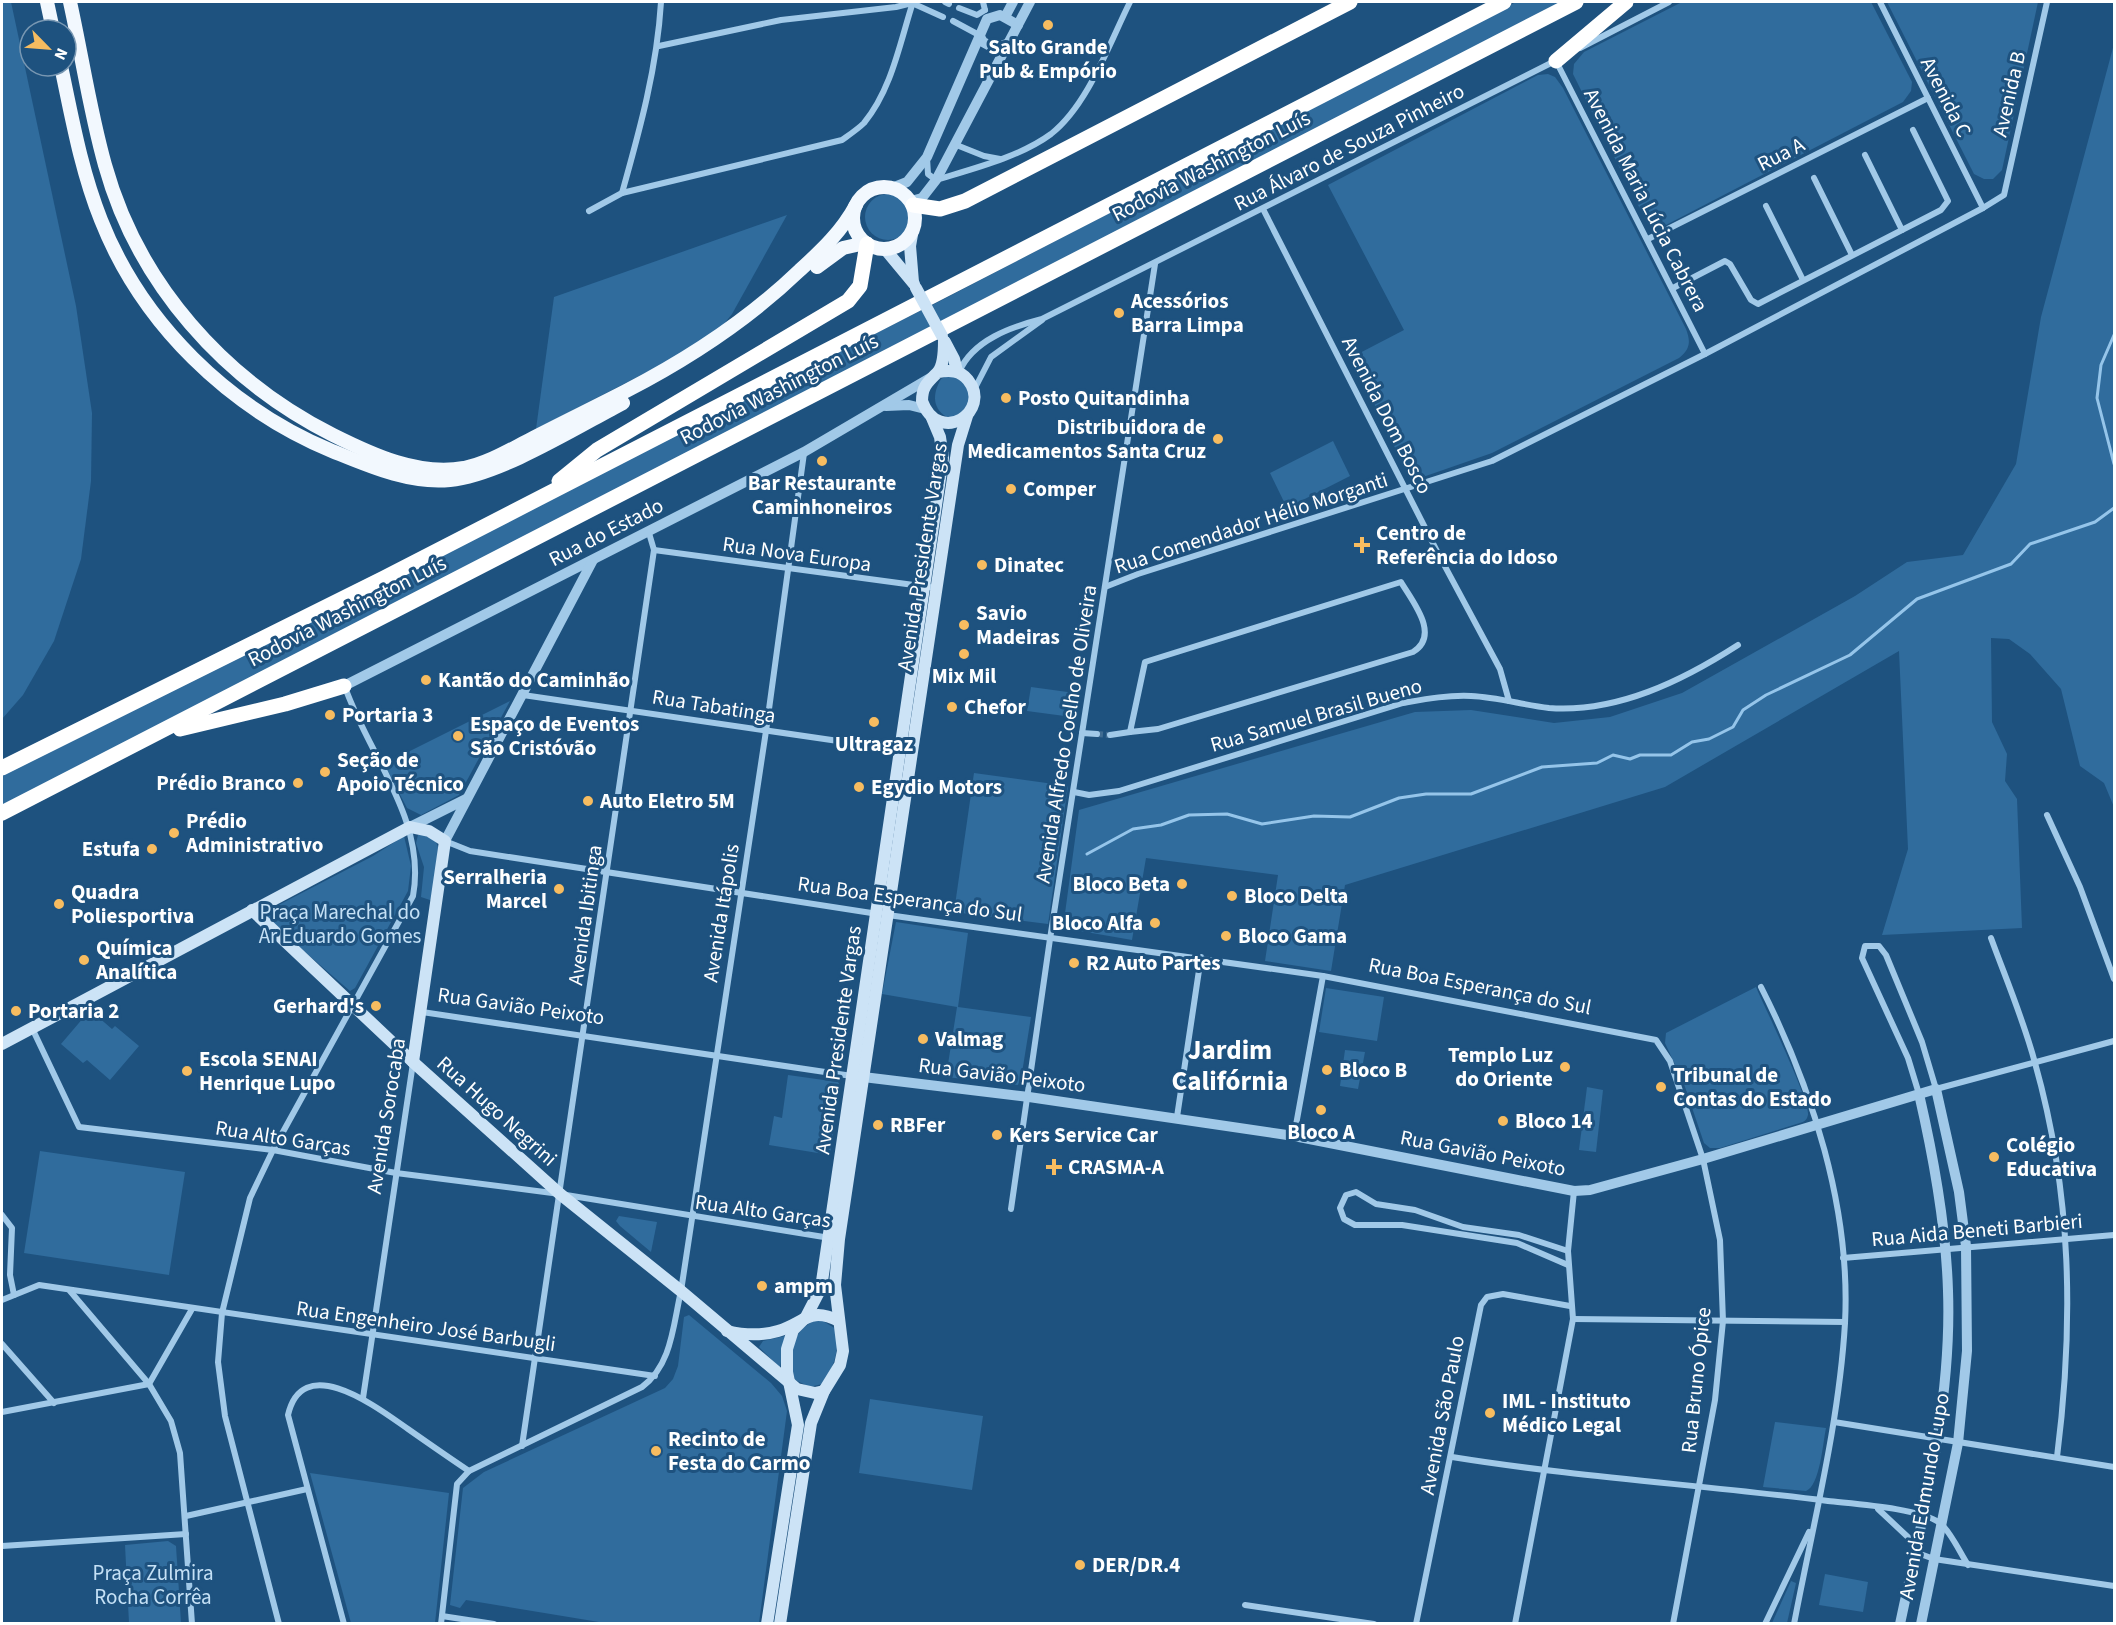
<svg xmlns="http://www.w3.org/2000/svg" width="2116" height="1625" viewBox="0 0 2116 1625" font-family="'Source Sans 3',sans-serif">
<rect width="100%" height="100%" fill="#1e527f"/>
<g fill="#306c9d">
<path d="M 2,2 L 11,2 L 76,306 L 92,413 L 91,481 L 81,559 L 54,641 L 23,695 L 2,719 Z"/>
<path d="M 1516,2 L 1563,2 L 2,807 L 2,774 L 942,300 Z"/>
<path d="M 1682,2 L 1871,2 L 1912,82 L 1911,91 L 1903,102 L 1666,225 L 1652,225 L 1645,219 L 1573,74 L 1574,64 L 1584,52 Z"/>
<path d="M 1887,2 L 2038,2 L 2002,170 L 1993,179 L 1984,179 L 1974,174 Z"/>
<path d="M 2114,44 L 2114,807 L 2104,783 L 2080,766 L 2061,689 L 2030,654 L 2009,639 L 1991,638 L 1992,722 L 2007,754 L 2005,781 L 2017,799 L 2022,928 L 1882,935 L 1908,849 L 1899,651 L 1665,787 L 1345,885 L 1331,971 L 1265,961 L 1278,875 L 1146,858 L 1132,940 L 1063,928 L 1079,810 L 1415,712 L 1471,710 L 1554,723 L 1610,717 L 1682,693 L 1855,596 L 1907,562 L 1963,555 L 2016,464 L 2041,317 Z"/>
<path d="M 1548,74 L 1555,77 L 1563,88 L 1686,329 C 1691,342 1690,349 1679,358 L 1492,453 L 1420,478 L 1413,478 L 1405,469 L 1352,357 L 1404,330 L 1328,185 L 1538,75 Z"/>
<circle cx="888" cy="217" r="23"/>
<path d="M 787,215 L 732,314 L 719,330 L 686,352 L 536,429 L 554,297 Z"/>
<path d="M 953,373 L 972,391 L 965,415 L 949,418 C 932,410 932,394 941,379 Z"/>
<path d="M 1333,441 L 1350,476 L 1287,508 L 1270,473 Z"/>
<path d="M 1031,687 L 1075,693 L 1072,717 L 1027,711 Z"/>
<path d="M 510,701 L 459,795 L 421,815 L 407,808 L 384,764 Z"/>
<path d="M 974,773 L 1068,786 L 1048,924 L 954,912 Z"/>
<path d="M 424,832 L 436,842 L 438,847 L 433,901 L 421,897 L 424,867 L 416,843 L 418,835 Z"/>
<path d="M 404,836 L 411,866 L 408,891 L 355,988 L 350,991 L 267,919 L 269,910 L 373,856 Z"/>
<path d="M 896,922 L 968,933 L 958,1007 L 1031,1017 L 1021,1079 L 1018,1085 L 946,1077 L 957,1007 L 882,994 Z"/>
<path d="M 1756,987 C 1764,1006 1810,1100 1808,1115 C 1807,1119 1806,1120 1803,1122 L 1720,1148 L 1710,1148 L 1704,1143 L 1684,1084 L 1665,1043 L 1666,1033 Z"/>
<path d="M 1326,988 L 1384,997 L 1377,1041 L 1319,1032 Z"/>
<path d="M 90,1010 L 112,1029 L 115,1026 L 139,1046 L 110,1080 L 87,1060 L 83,1063 L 61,1044 Z"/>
<path d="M 1345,1050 L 1365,1052 L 1358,1089 L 1340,1086 Z"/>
<path d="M 788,1075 L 838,1082 L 840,1085 L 830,1155 L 769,1145 L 774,1116 L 782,1118 Z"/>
<path d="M 1587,1087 L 1603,1090 L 1596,1152 L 1579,1150 Z"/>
<path d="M 40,1151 L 185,1172 L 169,1275 L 24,1253 Z"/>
<path d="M 619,1216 L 657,1222 L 651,1252 L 620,1226 L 616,1221 Z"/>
<path d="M 689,1315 L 771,1383 L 782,1396 L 787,1411 L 759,1623 L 605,1623 L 466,1600 L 460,1608 L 450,1605 L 463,1488 L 484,1472 L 665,1388 L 673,1379 L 678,1366 L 684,1317 Z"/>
<path d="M 814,1321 L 823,1321 L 836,1329 C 839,1352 835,1365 822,1384 L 810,1387 L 795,1380 C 788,1357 790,1332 814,1321 Z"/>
<path d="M 785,1336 L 780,1368 L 759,1347 L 763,1341 Z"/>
<path d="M 870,1399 L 983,1416 L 972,1490 L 859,1473 Z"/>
<path d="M 1775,1422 L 1826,1428 C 1823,1442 1820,1486 1806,1491 L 1763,1487 Z"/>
<path d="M 310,1473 L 449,1493 L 435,1623 L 351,1623 Z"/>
<path d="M 168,1541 L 176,1546 L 181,1623 L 129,1623 L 125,1545 Z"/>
<path d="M 1825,1574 L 1868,1582 L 1863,1612 L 1819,1605 Z"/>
<path d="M 1791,1581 L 1796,1583 L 1787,1623 L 1772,1623 Z"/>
</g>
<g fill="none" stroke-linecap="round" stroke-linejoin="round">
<g stroke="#95c5ea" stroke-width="3">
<path d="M 2114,335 L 2101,365 L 2097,398 L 2114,464"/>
<path d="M 1087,854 L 1133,829 L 1161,825 L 1189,815 L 1227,814 L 1262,824 L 1314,816 L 1350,817 L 1399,798 L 1426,794 L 1471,794 L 1542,767 L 1597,763 L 1613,755 L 1630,759 L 1640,755 L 1671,755 L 1692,742 L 1709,739 L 1733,727 L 1743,710 L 1766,695 L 1850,655 L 1917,599 L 2011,564 L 2030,544 L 2095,522 L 2114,508"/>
</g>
<path stroke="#406c92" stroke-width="6" stroke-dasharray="6 3" stroke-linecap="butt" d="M 1097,734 L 1110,735"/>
<g stroke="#a1c9e8" stroke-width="6">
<path d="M 945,2 L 949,4"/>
<path d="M 983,2 L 985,10"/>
<path d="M 1880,2 L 1983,208"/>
<path d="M 959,8 L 977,15 L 985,10"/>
<path d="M 953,21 L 979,35"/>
<path d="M 659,46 L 781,20 L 896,7 L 912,3 L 943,17"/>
<path d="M 1580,48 L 1669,2"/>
<path d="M 1556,61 L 1705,354"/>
<path d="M 954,144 L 984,156 L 1000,159"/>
<path d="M 1865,155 L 1902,230"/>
<path d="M 927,158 L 928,174 L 936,180 C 972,169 1020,157 1051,134 C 1088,105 1109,44 1130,2"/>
<path d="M 1814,178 L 1852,255"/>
<path d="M 622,193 C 640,129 657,68 661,2"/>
<path d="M 1766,206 L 1803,280"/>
<path d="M 1263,209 L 1441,559 L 1500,669 L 1509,701"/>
<path d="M 589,211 L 622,193 L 842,140 C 849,135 858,129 864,123 C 892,89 900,42 913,2"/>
<path d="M 1648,239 L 1928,98"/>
<path d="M 1673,288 L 1725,261 L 1730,264 L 1751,300 L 1758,304 L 1941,210 L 1948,201 L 1913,130"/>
<path d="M 959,372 C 973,340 1011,327 1042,319 L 1555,61"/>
<path d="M 974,390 L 991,357 L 1042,320"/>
<path d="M 654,550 L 936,588"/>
<path d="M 1401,582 C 1412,601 1441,635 1413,652 L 1158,729 L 1130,732 L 1145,662 Z"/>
<path d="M 1105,587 L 1138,574 L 1492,461 L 1705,354 L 1983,208 L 2004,195 L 2047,2"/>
<path d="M 523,695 L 900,750"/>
<path d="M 1082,733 L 1097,734"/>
<path d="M 1110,735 L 1130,732"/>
<path d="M 1074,792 L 1089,795 L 1119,791 L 1403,703 C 1426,699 1447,695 1471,696 C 1497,697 1523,705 1549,708 C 1617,713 1682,681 1738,645"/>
<path d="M 2047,815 L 2080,887 L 2114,979"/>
<path d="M 445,841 L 470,851 L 878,914"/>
<path d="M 888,915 L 1323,976 L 1656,1040 L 1670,1061 L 1703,1159 L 1720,1240 L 1723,1321 L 1715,1400 L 1673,1624"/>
<path d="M 1991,938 C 2006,979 2024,1021 2035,1063 C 2072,1194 2074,1323 2057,1457"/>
<path d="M 1761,987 C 1812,1088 1851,1208 1845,1323 C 1839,1424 1813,1524 1794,1624"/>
<path d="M 422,1012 L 852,1076"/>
<path d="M 32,1028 L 79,1127 L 273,1150 L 396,1173 L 560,1194 L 830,1238"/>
<path d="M 1919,1094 L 1908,1058 L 1862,958 L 1865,946 L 1879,946 L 1886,955 L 1922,1042 L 1936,1089 L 2114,1041"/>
<path d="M 1177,1117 L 1201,957"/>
<path d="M 1294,1136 L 1323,976"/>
<path d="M 1011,1209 L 1050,939 L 1155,264"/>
<path d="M 2,1215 L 12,1228 L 10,1275 L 14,1295"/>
<path d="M 1568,1251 L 1519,1235 L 1463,1227 L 1415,1210 L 1376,1204 L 1356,1192 L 1346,1195 L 1340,1208 L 1344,1219 L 1355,1225 L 1402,1225 L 1517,1243 L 1568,1265"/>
<path d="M 1843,1258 L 2114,1235"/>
<path d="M 70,1291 L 149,1384 L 171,1421 L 180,1453 L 192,1624"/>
<path d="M 2,1300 L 39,1285 L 655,1376"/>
<path d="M 1573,1319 L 1845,1322"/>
<path d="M 2,1344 L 54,1403"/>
<path d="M 363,1398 L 413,1063"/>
<path d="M 2,1412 L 149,1384 L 192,1309"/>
<path d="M 1834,1422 L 2114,1467"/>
<path d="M 522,1446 L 654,550 L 649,533"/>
<path d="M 1452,1457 C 1576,1477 1703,1485 1828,1501 C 1854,1504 1919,1508 1940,1523 C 1951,1532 1960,1553 1968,1565"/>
<path d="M 1878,1509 L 1910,1539 L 1915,1552 L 1934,1559 L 2114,1586"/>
<path d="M 186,1516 L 307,1489"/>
<path d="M 2,1546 L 186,1534"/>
<path d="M 1245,1605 L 1374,1624"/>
<path d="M 442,1616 L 494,1624"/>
<path d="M 279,1624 L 225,1416 L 218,1362 L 222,1313 L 250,1198 L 273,1150 L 413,896 C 427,820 369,756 345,687"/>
<path d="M 344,1624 L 288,1415 C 303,1350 379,1409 408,1429 C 428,1443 448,1457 469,1471"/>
<path d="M 441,1624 L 457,1484 L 469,1471 L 642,1387 C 672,1365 673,1325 681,1291 L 766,731 L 804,453"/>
<path d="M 1416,1624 L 1481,1305 L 1487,1297 L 1503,1294 L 1570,1306"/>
<path d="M 1515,1624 L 1573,1319 L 1568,1251 L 1574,1191"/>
<path d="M 1765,1624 L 1809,1532"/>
</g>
<g stroke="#a1c9e8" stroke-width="10">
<path d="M 1005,17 L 1013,2"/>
<path d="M 979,35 L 983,42 L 994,48 L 1010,43"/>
<path d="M 892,188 L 907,182 L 927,157 L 987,19 L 1000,15 L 1018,25"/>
<path d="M 911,201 L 922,198 L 936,180 L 1030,2"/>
<path d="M 886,406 L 909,405 L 925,409"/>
<path d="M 344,686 L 804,452 L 930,378"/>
<path d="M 410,827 L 466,799"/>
<path d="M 445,841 L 593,560"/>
<path d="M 855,1076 L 1029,1097 L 1294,1136 L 1574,1191 L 1590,1190 L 1703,1159 L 1936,1089 L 1959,1192 L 1966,1246 L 1967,1351 L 1958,1443 L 1921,1624"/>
<path d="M 1900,1624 C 1923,1515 1952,1403 1948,1291 C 1946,1224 1934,1159 1919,1094"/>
</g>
<g stroke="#cce3f6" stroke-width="12">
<path d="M 885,249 L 914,284"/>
<path d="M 913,282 L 910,246 L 913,229"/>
<path d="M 945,342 L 954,359 L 957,371"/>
<path d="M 938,372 C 950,370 960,370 968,380 C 993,411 939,447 922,401 C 922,387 927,383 937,373 C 944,366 944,351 944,341"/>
<path d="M 252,910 L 413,1062 L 560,1194 L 681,1291 L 797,1389 L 815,1393 L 824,1391"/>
<path d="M 2,1044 L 410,827 L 429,831 L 445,841 L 413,1062"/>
<path d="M 727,1331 C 744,1335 761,1336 778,1331 C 805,1323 809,1306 839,1321"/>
<path d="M 767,1624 L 798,1425 L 787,1372 L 787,1349 L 793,1330 L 806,1317 L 821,1288 L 943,458 L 940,437 L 932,418"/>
<path d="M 780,1624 L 811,1423 L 824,1391 L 840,1365 L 843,1351 L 835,1285 L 839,1239 L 958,445 L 967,416"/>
</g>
<g stroke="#f2f8fe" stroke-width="14">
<path d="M 47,2 L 53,30"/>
<path d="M 70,2 C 82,56 90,112 105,165 C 138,284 224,380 333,435 C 373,455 418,476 464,468 C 489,463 511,449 533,438 C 564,422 595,407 626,391 C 690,358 748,320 800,270 C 822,250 842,231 856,205"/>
<path d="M 61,66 C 72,118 81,170 101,220 C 142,324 229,408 332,451 C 369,466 409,484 450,480 C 500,475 577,427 623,403"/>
<circle cx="884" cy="218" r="31"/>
<path d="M 817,267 L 843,248 L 865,243"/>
</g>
<g stroke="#fff" stroke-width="15">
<path d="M 1556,61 L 1626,2"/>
<path d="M 913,205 L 940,209 L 965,201 L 1350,2"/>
<path d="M 559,481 L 597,450 L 848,301 L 860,286 L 867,244"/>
<path d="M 180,729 L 285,704 L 344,686"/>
<path d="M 2,768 L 384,578 L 1504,2"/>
<path d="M 2,813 L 1576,2"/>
</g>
<path stroke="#cce3f6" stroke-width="12" d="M 916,288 L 942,336"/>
</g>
<g fill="#f7bc60" stroke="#1e527f" stroke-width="2">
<circle cx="1048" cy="25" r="6"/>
<circle cx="1119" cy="313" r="6"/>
<circle cx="1006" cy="398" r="6"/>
<circle cx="1218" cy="439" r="6"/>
<circle cx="822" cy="461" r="6"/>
<circle cx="1011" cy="489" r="6"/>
<path d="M1359 536h6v6h6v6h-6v6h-6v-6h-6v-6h6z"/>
<circle cx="982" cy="565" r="6"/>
<circle cx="964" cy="625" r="6"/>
<circle cx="964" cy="654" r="6"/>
<circle cx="426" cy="680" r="6"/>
<circle cx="952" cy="707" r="6"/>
<circle cx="330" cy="715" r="6"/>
<circle cx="874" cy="722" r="6"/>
<circle cx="458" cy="736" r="6"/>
<circle cx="325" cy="772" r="6"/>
<circle cx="298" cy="783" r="6"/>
<circle cx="859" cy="787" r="6"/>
<circle cx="588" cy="801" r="6"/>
<circle cx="174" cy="833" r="6"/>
<circle cx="152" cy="849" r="6"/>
<circle cx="1182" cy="884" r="6"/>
<circle cx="559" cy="889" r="6"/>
<circle cx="1232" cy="896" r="6"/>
<circle cx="59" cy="904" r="6"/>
<circle cx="1155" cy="923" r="6"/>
<circle cx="1226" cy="936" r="6"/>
<circle cx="84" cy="960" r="6"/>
<circle cx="1074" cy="963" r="6"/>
<circle cx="376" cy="1006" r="6"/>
<circle cx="16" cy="1011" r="6"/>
<circle cx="923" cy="1039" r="6"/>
<circle cx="1565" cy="1067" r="6"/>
<circle cx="1327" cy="1070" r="6"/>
<circle cx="187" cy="1071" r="6"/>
<circle cx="1661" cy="1087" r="6"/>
<circle cx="1321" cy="1110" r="6"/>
<circle cx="1503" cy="1121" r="6"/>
<circle cx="878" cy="1125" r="6"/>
<circle cx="997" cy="1135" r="6"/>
<circle cx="1994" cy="1157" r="6"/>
<path d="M1051 1158h6v6h6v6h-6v6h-6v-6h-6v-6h6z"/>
<circle cx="762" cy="1286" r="6"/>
<circle cx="1490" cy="1413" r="6"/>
<circle cx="656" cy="1451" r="6"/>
<circle cx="1080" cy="1565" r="6"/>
</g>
<g text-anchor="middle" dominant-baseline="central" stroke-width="6" stroke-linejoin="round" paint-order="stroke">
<g font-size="21" font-weight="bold" fill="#fff" stroke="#1e527f" text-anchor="start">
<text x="1048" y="47" text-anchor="middle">Salto Grande<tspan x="1048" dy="24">Pub &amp; Empório</tspan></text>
<text x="1131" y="301">Acessórios<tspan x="1131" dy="24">Barra Limpa</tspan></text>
<text x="1018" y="398">Posto Quitandinha</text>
<text x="1206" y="427" text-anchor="end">Distribuidora de<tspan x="1206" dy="24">Medicamentos Santa Cruz</tspan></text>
<text x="822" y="483" text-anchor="middle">Bar Restaurante<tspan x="822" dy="24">Caminhoneiros</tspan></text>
<text x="1023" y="489">Comper</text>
<text x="1376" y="533">Centro de<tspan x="1376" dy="24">Referência do Idoso</tspan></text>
<text x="994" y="565">Dinatec</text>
<text x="976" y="613">Savio<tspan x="976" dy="24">Madeiras</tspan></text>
<text x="964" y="676" text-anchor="middle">Mix Mil</text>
<text x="438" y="680">Kantão do Caminhão</text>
<text x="964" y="707">Chefor</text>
<text x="342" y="715">Portaria 3</text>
<text x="470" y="724">Espaço de Eventos<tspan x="470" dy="24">São Cristóvão</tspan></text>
<text x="874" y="744" text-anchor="middle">Ultragaz</text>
<text x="337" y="760">Seção de<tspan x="337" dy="24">Apoio Técnico</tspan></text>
<text x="286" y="783" text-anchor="end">Prédio Branco</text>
<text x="871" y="787">Egydio Motors</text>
<text x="600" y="801">Auto Eletro 5M</text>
<text x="186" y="821">Prédio<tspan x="186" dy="24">Administrativo</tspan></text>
<text x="140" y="849" text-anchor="end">Estufa</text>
<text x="547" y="877" text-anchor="end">Serralheria<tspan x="547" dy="24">Marcel</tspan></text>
<text x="1170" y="884" text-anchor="end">Bloco Beta</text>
<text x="71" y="892">Quadra<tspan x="71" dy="24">Poliesportiva</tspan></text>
<text x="1244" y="896">Bloco Delta</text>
<text x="1143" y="923" text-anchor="end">Bloco Alfa</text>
<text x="1238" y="936">Bloco Gama</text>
<text x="96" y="948">Química<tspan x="96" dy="24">Analítica</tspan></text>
<text x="1086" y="963">R2 Auto Partes</text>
<text x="364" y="1006" text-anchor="end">Gerhard's</text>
<text x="28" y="1011">Portaria 2</text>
<text x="935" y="1039">Valmag</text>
<text x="1553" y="1055" text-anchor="end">Templo Luz<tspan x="1553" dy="24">do Oriente</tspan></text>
<text x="199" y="1059">Escola SENAI<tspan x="199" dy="24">Henrique Lupo</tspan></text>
<text x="1339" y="1070">Bloco B</text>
<text x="1673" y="1075">Tribunal de<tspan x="1673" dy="24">Contas do Estado</tspan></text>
<text x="1515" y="1121">Bloco 14</text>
<text x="890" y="1125">RBFer</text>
<text x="1321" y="1132" text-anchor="middle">Bloco A</text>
<text x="1009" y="1135">Kers Service Car</text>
<text x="2006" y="1145">Colégio<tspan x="2006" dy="24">Educativa</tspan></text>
<text x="1068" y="1167">CRASMA-A</text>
<text x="774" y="1286">ampm</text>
<text x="1502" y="1401">IML - Instituto<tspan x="1502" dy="24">Médico Legal</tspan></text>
<text x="668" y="1439">Recinto de<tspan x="668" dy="24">Festa do Carmo</tspan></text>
<text x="1092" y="1565">DER/DR.4</text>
</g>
<g font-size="21" fill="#fff" stroke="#1e527f">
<text transform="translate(2009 94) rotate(-77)">Avenida B</text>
<text transform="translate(1946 97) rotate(63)">Avenida C</text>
<text transform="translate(1349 147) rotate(-27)">Rua Álvaro de Souza Pinheiro</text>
<text transform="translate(1781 154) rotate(-27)">Rua A</text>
<text transform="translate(1211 166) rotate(-27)">Rodovia Washington Luís</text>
<text transform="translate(1646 200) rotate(63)">Avenida Maria Lúcia Cabrera</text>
<text transform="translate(779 389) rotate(-27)">Rodovia Washington Luís</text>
<text transform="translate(1387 415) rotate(63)">Avenida Dom Bosco</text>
<text transform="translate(1251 523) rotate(-18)">Rua Comendador Hélio Morganti</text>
<text transform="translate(606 532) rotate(-27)">Rua do Estado</text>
<text transform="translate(797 554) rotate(8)">Rua Nova Europa</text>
<text transform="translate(922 557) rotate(-81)">Avenida Presidente Vargas</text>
<text transform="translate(347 611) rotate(-27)">Rodovia Washington Luís</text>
<text transform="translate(714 706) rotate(9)">Rua Tabatinga</text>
<text transform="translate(1316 715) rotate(-16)">Rua Samuel Brasil Bueno</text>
<text transform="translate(1066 734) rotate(-81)">Avenida Alfredo Coelho de Oliveira</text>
<text transform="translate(910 899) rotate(8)">Rua Boa Esperança do Sul</text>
<text transform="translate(721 913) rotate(-81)">Avenida Itápolis</text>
<text transform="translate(585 915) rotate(-82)">Avenida Ibitinga</text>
<text transform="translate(1480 986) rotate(11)">Rua Boa Esperança do Sul</text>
<text transform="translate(521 1006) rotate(8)">Rua Gavião Peixoto</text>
<text transform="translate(838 1040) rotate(-82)">Avenida Presidente Vargas</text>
<text transform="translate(1002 1075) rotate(7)">Rua Gavião Peixoto</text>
<text transform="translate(497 1111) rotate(42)">Rua Hugo Negrini</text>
<text transform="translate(386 1116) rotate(-81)">Avenida Sorocaba</text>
<text transform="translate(283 1138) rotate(9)">Rua Alto Garças</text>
<text transform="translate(1483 1153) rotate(11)">Rua Gavião Peixoto</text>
<text transform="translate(763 1211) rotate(8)">Rua Alto Garças</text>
<text transform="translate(1977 1230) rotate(-5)">Rua Aida Beneti Barbieri</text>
<text transform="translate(426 1326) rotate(8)">Rua Engenheiro José Barbugli</text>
<text transform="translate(1696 1380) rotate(-84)">Rua Bruno Ópice</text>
<text transform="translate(1442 1415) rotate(-79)">Avenida São Paulo</text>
<text transform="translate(1924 1496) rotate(-80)">Avenida Edmundo Lupo</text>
</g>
<g font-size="21" fill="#c5e1f6" stroke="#1e527f">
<text x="340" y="912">Praça Marechal do<tspan x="340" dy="24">Ar Eduardo Gomes</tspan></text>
<text x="153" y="1573">Praça Zulmira<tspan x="153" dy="24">Rocha Corrêa</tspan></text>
</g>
<g font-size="27" font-weight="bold" fill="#fff" stroke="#1e527f">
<text x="1230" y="1050">Jardim<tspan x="1230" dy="31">Califórnia</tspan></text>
</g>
</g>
<rect width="2116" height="1625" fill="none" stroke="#ffffff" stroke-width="6"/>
<g transform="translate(48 48) rotate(115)"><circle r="28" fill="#1e527f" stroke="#7897b2" stroke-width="1.5"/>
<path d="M0-4.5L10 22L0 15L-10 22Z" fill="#f7bc60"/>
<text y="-9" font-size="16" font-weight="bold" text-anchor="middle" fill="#ffffff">N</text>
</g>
</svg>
